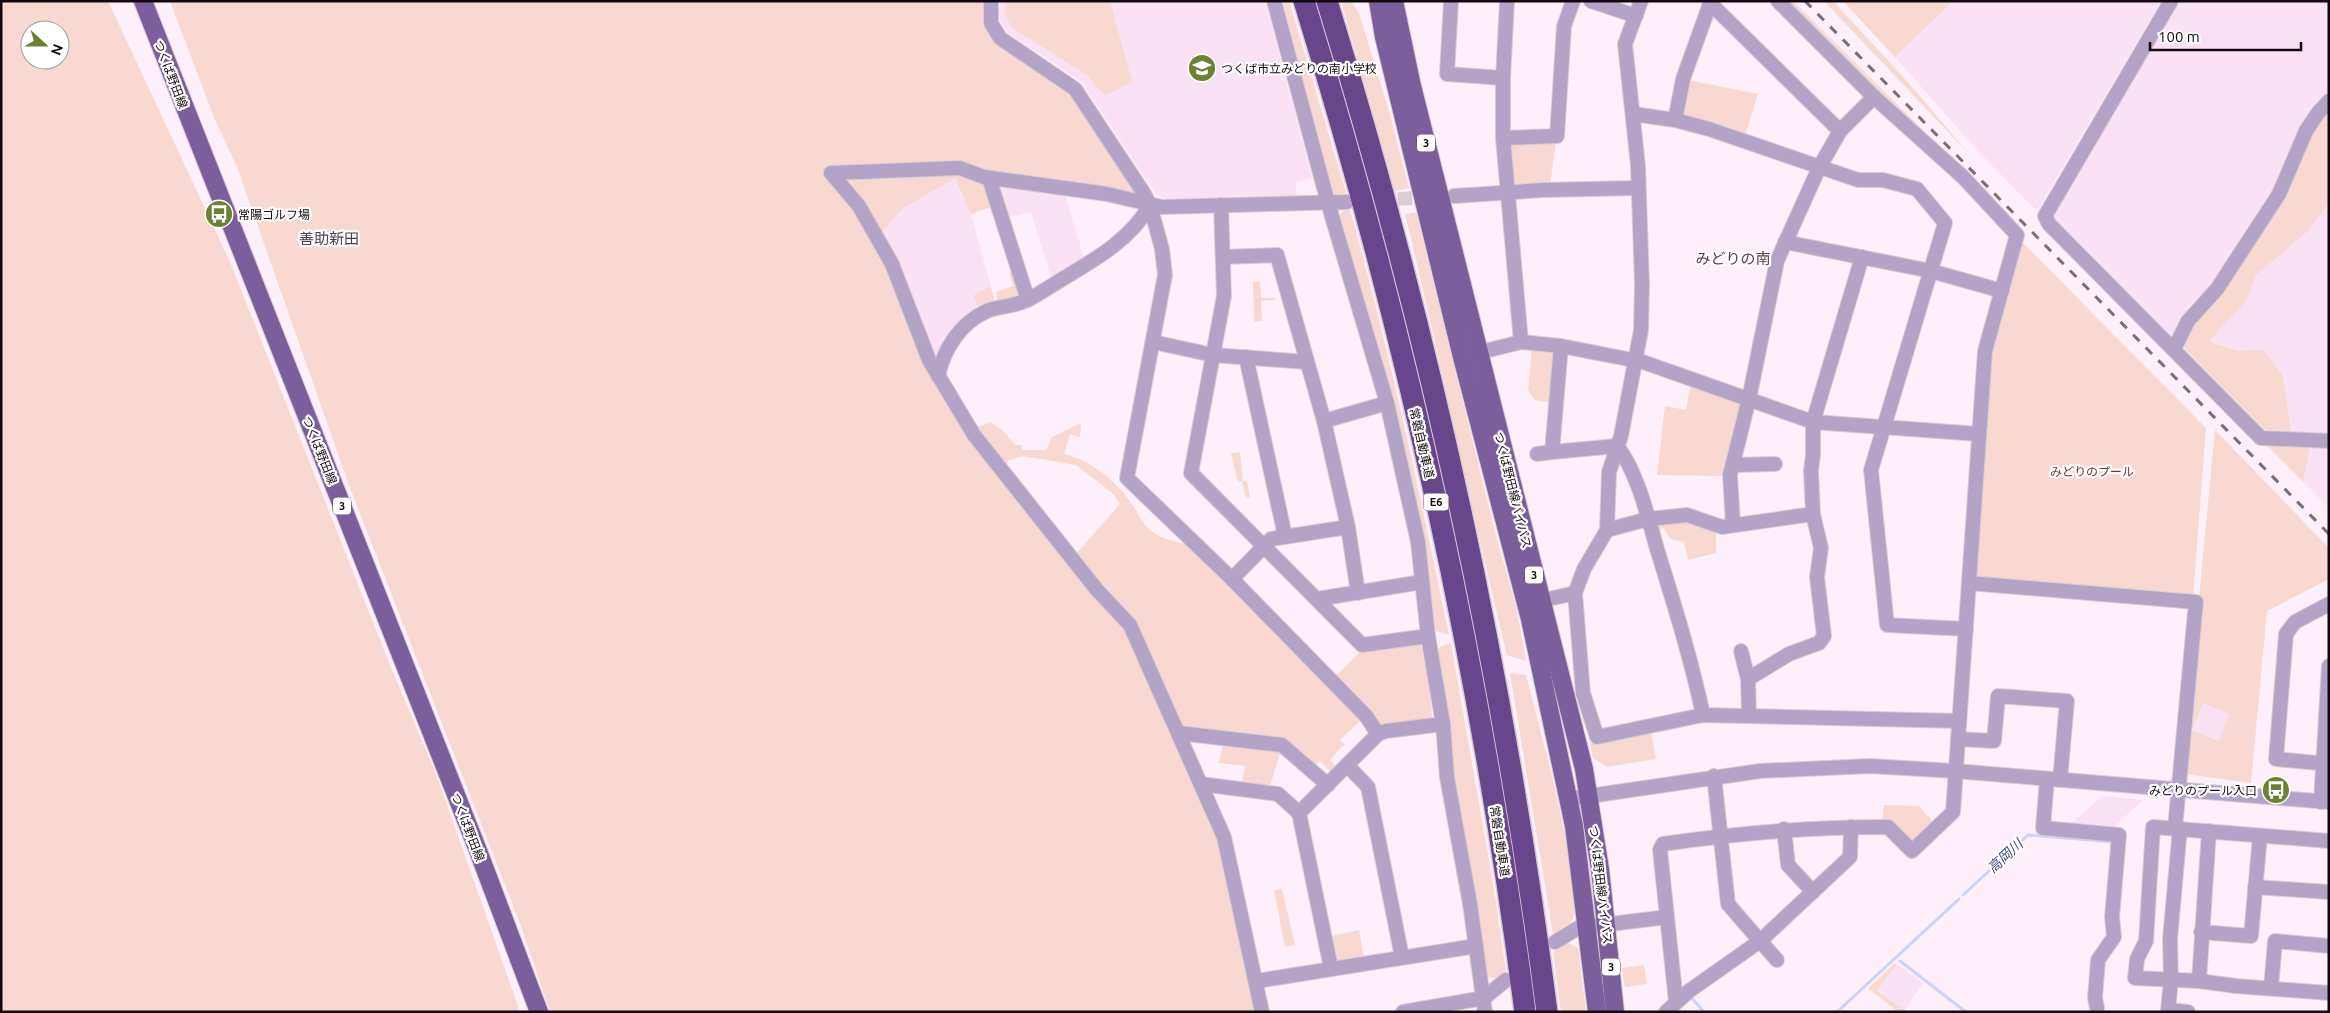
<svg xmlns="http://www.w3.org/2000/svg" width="2330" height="1013" viewBox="0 0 2330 1013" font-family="Ubuntu,'Noto Sans JP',sans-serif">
<rect width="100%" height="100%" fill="#fef0fa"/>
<g fill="#fae1f3">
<path d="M 1000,1 L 1265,1 L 1312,178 L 1296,182 L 1297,198 L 1169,201 L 1156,194 L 1082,82 L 1008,33 L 999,19 Z"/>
<path d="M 1843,1 L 2161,1 L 2037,211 L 1977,150 L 1895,57 Z"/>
<path d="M 2180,1 L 2329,1 L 2329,94 L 2313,112 L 2278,184 L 2211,287 L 2189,305 L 2175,334 L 2170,335 L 2053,217 L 2053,212 Z"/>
<path d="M 2329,110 L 2329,434 L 2264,429 L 2185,335 Z"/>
<path d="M 955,178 L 971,214 L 996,304 L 939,360 L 933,360 L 879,236 L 902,209 Z"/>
<path d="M 997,183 L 1064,192 L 1085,261 L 1052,280 L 1031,212 L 1007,218 Z"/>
<path d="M 2265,444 L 2329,448 L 2329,508 L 2268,446 Z"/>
<path d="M 2203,703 L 2230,714 L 2219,741 L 2192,730 Z"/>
<path d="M 2102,796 L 2143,800 L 2110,830 L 2069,826 Z"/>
<path d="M 1897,964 L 1923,983 L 1905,1010 L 1877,991 Z"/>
</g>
<g fill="#f8d8d0" fill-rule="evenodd">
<path d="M 1,1 L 108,1 L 230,262 L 386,655 L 438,779 L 520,1012 L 1,1012 ZM 30,30 L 60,30 L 60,60 L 30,60 Z"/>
<path d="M 170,1 L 987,1 L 986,25 L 996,41 L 1071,93 L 1136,189 L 1137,195 L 1134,198 L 1105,190 L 996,176 L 954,164 L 834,168 L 828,176 L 856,208 L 877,247 L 887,266 L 925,364 L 972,442 L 1073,565 L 1078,559 L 1075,555 L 1120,504 L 1114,495 L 1101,484 L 1076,465 L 1023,456 L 1009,460 L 1004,467 L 980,439 L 975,428 L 991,422 L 1004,432 L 1015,445 L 1022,445 L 1022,450 L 1046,450 L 1052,437 L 1081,423 L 1080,437 L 1070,434 L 1064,454 C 1091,460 1116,481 1131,503 C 1137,511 1142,523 1149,529 C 1158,537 1169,540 1181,543 L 1186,541 L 1362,719 L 1340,740 L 1345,745 L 1341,747 L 1330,760 L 1335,765 L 1330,771 L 1320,761 L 1314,766 L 1286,742 L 1180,726 L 1172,732 L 1218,835 L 1258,1012 L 550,1012 L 521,926 L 350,488 L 237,167 L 215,120 Z"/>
<path d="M 1006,1 L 1110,1 L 1132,82 L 1105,96 L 1087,75 L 1011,27 L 1005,13 Z"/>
<path d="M 1280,1 L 1289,1 L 1347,196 L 1332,195 Z"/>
<path d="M 1341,1 L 1351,1 L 1359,13 L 1388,108 L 1409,188 L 1395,191 Z"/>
<path d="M 1785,1 L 1793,1 L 1941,148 L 1940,150 L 1911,125 Z"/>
<path d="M 1824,1 L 1833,1 L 1907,81 L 1969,154 Z"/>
<path d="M 1843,1 L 1953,1 L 1895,57 Z"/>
<path d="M 1688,80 L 1758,94 L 1745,136 L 1683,118 L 1681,113 Z"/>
<path d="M 2329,110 L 2329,203 L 2308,231 L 2256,275 L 2245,303 L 2218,330 L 2210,342 L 2238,351 L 2263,350 L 2283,376 L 2291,433 L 2264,429 L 2182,346 L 2185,335 L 2315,128 Z"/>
<path d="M 1556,141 L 1550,186 L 1518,186 L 1514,183 L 1509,146 L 1513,143 Z"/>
<path d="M 959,169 L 984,179 L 994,206 L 971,214 L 955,178 L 902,209 L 879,236 L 843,176 Z"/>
<path d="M 1349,206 C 1389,348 1419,491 1449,635 L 1436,631 L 1433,623 L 1339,219 L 1340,214 Z"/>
<path d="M 1416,212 L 1495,532 L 1516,606 L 1526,661 L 1507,655 C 1471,509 1441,361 1405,214 Z"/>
<path d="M 2022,242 L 2206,428 L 2193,598 L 1977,579 L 1974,576 L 1990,348 Z"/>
<path d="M 1014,271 L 1022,293 L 1020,299 L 998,304 L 996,292 L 1013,286 L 1009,273 Z"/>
<path d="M 1253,282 L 1260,282 L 1261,298 L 1275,298 L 1275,300 L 1261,301 L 1262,321 L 1254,322 Z"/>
<path d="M 990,287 L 996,304 L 979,309 L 974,296 L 976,293 Z"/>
<path d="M 1532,347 L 1554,349 L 1553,403 L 1535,400 L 1528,390 Z"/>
<path d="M 1691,382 L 1743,403 L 1725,476 L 1657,475 L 1665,406 L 1686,410 Z"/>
<path d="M 2215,430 L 2329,548 L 2329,579 L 2267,611 L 2251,783 L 2186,774 L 2203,598 L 2199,597 ZM 2203,703 L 2229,714 L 2219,741 L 2192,730 Z"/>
<path d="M 2265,444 L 2310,447 L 2303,482 L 2268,446 Z"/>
<path d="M 1240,452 L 1243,481 L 1247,481 L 1250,497 L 1246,498 L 1242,481 L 1238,482 L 1231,453 Z"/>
<path d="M 1683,519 L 1716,529 L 1716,553 L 1688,560 L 1684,542 L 1670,539 L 1664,528 L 1655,530 L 1655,523 Z"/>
<path d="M 1416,642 L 1421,645 L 1430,689 L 1432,717 L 1430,720 L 1378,726 L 1334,678 L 1361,651 Z"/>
<path d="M 1451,643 L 1493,883 L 1506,972 L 1497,979 L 1489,977 L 1485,971 L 1454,788 L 1437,654 L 1440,647 Z"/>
<path d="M 1510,673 L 1526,675 C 1535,711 1587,896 1572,921 C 1568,926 1558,930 1553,934 Z"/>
<path d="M 1651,732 L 1656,759 L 1607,767 L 1593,758 L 1590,743 Z"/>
<path d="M 1223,742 L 1281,750 L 1269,789 L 1242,784 L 1245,766 L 1219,763 Z"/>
<path d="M 1884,805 L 1919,806 L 1934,823 L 1916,840 L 1907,840 L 1882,821 Z"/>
<path d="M 1282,889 L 1295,945 L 1285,947 L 1274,890 Z"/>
<path d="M 1359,930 L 1364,958 L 1336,963 L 1327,937 Z"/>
<path d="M 1566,942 L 1578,948 L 1586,1012 L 1561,1012 L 1553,952 Z"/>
<path d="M 1895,963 L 1897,964 L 1877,991 L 1905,1010 L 1904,1012 L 1898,1012 L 1868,988 Z"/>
<path d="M 1644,965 L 1647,984 L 1625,987 L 1622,968 Z"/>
</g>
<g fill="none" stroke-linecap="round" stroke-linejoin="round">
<g stroke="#cbd3fc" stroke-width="3">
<path d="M 1963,895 L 2028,835 L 2114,842"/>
<path d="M 1900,961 L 1966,1012"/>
<path d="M 1690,996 L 1704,1012"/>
<path d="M 1837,1012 L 1959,899"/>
</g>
<path stroke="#dbcdd7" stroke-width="14" stroke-dasharray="14 7" stroke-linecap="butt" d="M 1377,200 L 1433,197"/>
<defs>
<g id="minor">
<path d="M 991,1 L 991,23 L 1000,38 L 1075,89 L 1143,192 L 1150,205 L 1162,249 L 1165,275 L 1127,478 L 1232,579 L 1366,716 L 1378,734"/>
<path d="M 1274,1 L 1328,203 L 1387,403 L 1418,542 L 1428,636 L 1443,724 L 1447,777 L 1470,904 L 1485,1012"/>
<path d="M 1451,1 L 1447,74 L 1503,78"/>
<path d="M 1507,1 L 1503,78 L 1503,138 L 1521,342"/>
<path d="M 1591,1 L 1636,16"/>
<path d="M 1641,1 L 1625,44 L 1638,166 L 1642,285 L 1641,330 L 1621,436 L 1609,472 L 1607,530 L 1584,569 L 1575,593 L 1583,693 L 1597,737 L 1703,715 L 1959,721"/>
<path d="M 2171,1 L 2045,216 L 2049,224 L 2261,438 L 2329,441"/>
<path d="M 1710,3 L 1840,131"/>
<path d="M 1633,114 L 1675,120 L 1709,129 L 1858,180 L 1883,180 L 1917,189 L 1945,223 L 1871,470 L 1887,625 L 1966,629"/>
<path d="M 1675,120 L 1683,79 L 1711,1"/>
<path d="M 1503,138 L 1557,136 L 1564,26 L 1573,1"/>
<path d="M 831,173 L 859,206 L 892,264 L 929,360 L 974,435 L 1097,590 L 1130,625 L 1224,837 L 1262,1012"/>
<path d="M 831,173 L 960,168 L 984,177 L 1107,194 L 1162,207 L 1347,202"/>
<path d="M 989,178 L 1028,300"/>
<path d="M 1454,196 L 1543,190 L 1638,188"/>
<path d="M 1221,205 L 1224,296 L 1191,473 L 1362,645 L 1428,636"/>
<path d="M 1785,242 L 1931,271 L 2002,291"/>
<path d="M 1223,257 L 1277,255 L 1324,421 L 1387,403"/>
<path d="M 1153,342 L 1213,355 L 1307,362"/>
<path d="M 1561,346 L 1552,452 L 1617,446 C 1637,471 1648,517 1657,549 C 1674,604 1691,658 1703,715"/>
<path d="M 2174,349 L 2188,321 L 2217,289 L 2279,194 L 2306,131 L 2318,113 L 2329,101"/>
<path d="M 1469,355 L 1521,342 L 1561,346 L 1643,362 L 1813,422 L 1979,434"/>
<path d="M 1246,357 L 1285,536"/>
<path d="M 938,376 C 944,349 960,323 987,311 C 999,306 1013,307 1027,300 C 1040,294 1052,285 1064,278 C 1096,259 1131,239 1150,205"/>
<path d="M 1324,421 L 1348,527 L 1358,593"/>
<path d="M 1537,454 L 1552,452"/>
<path d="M 1733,465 L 1775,464"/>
<path d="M 1733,524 L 1730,475 L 1749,399 L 1777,261 L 1819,168 L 1840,131 L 1874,97"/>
<path d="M 1607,530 L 1648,519 L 1687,515 L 1722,527 L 1813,514 L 1811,471 L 1813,455 L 1813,422 L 1862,257"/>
<path d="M 1232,579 L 1271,539 L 1348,527"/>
<path d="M 1969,583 L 2196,602 L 2175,828"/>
<path d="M 1317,599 L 1422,582"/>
<path d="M 1540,601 L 1575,593"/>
<path d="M 2329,604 L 2295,622 L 2286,634 L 2276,759 L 2329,764"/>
<path d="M 1741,651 L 1748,679"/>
<path d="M 1749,714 L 1748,679 L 1789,654 L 1819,643 L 1824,636 L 1817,577 L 1821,548 L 1813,514"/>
<path d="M 1179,733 L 1282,745 L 1328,785"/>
<path d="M 1958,739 L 1994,741 L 1998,696 L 2067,701 L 2060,780"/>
<path d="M 1347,765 L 1368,787 L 1402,957"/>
<path d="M 1714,776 L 1728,904 L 1760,941 L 1850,857 L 1851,827"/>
<path d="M 2047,779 L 2043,828 L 2119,835 L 2112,917 L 2114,937 L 2098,960 L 2095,998 L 2097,1008"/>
<path d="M 1201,784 L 1278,794 L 1299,813"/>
<path d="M 1569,799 L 1760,771 L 1870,766 L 1955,771 L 2329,802"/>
<path d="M 2321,802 L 2329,666"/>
<path d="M 2180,828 L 2170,939 L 2171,980 L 2168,1010 L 2188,1012"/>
<path d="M 1784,829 L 1788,865 L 1813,892"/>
<path d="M 2329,841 L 2153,827 L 2146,941 L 2137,959 L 2135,978 L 2199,981 L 2236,986 L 2329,993"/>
<path d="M 2255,887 L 2329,892"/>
<path d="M 2201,932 L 2251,936 L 2260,836"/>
<path d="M 1555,942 L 1578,928 L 1667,917"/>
<path d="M 1331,968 L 1299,813 L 1378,734 L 1386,731 L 1443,724"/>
<path d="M 1257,981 L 1476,946"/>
<path d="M 2199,981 L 2209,831"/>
<path d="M 2271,988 L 2275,941 L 2329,946"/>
<path d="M 1676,1002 L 1660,850 L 1663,844 C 1738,833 1812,827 1888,827 L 1912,851 L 1953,812 L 1985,351 L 2017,235 L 1963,177 L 1874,97 L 1778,1"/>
<path d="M 1403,1012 L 1484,998 L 1506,980"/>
<path d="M 1666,1012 L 1689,991 L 1760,941 L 1777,960"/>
</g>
<g id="major">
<path d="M 143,1 L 477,848 L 539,1012"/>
<path d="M 1378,1 L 1384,37 L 1462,357 L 1530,619 L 1574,826 L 1597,1012"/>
<path d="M 1394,1 L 1412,86 L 1584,769 L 1600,869 L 1615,1012"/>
</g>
<g id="highway">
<path d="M 1304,1 C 1406,331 1481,670 1525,1012"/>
<path d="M 1327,1 C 1429,331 1503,669 1547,1012"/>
</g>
</defs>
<use href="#minor" stroke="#d8cbd5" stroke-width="16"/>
<use href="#major" stroke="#d8cbd5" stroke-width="20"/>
<use href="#highway" stroke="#d8cbd5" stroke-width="24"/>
<use href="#minor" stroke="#b3a3c6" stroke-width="14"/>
<use href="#major" stroke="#7d5e9c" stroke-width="18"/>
<use href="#highway" stroke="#69458c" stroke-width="21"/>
<path stroke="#7a6e77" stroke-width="3" stroke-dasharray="9 9" stroke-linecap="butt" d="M 1805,1 L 2329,534"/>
</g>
<defs>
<symbol id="school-disc" viewBox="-11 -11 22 22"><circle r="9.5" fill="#6d8132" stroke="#fff"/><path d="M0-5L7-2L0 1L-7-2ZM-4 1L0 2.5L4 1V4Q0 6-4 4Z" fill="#fff"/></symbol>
<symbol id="bus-disc" viewBox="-11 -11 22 22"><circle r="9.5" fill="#6d8132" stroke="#fff"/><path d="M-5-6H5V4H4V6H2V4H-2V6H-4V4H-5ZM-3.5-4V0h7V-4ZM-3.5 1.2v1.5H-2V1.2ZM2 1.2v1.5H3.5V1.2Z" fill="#fff"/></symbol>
</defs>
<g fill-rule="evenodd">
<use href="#school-disc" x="1186" y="52" width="32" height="32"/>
<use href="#bus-disc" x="203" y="198" width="32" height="32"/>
<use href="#bus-disc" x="2260" y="774" width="32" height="32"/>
</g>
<g text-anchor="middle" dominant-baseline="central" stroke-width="4.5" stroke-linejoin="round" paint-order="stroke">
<g fill="#fff" stroke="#595258" stroke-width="1">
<rect x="1417" y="134.5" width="18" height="17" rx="4"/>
<rect x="1423.5" y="493.5" width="25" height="17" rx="4"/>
<rect x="333" y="497.5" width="18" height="17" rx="4"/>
<rect x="1525" y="566.5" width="18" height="17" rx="4"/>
<rect x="1602" y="958.5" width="18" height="17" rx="4"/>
</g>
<g font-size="11" font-weight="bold" fill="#120810">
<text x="1426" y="143">3</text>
<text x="1436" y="502">E6</text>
<text x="342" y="506">3</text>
<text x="1534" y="575">3</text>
<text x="1611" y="967">3</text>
</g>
<g font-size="12" fill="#120810" stroke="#fff" text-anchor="start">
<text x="1221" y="68">つくば市立みどりの南小学校</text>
<text x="238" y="214">常陽ゴルフ場</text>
<text x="2257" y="790" text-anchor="end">みどりのプール入口</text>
</g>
<g font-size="12" fill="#120810" stroke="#fff">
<text transform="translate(171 74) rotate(69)">つくば野田線</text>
<text transform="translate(1422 443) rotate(77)">常磐自動車道</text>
<text transform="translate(320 450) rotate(68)">つくば野田線</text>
<text transform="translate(1513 490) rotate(76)">つくば野田線バイパス</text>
<text transform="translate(468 827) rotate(69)">つくば野田線</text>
<text transform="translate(1500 841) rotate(81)">常磐自動車道</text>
<text transform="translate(1601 885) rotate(83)">つくば野田線バイパス</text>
</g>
<g font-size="12" fill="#713628" stroke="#fff">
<text x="2092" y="471">みどりのプール</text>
</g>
<g font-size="14" font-style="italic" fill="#41487c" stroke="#fff">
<text transform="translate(2005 856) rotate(-43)">高岡川</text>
</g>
<g font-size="15" fill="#563b50" stroke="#fff">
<text x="329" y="238">善助新田</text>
<text x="1733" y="258">みどりの南</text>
</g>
</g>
<rect width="2330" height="1013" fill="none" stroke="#120810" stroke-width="5"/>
<g transform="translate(45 45) rotate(111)"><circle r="24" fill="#ffffff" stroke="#a09c9f"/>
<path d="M0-4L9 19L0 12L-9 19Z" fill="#6d8132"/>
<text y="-8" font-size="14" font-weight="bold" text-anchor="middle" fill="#120810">N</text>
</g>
<path d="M2150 42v8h151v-8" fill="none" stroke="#120810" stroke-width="2.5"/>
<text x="2158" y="42" font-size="15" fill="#120810" stroke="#ffffff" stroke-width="4" paint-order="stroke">100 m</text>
</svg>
